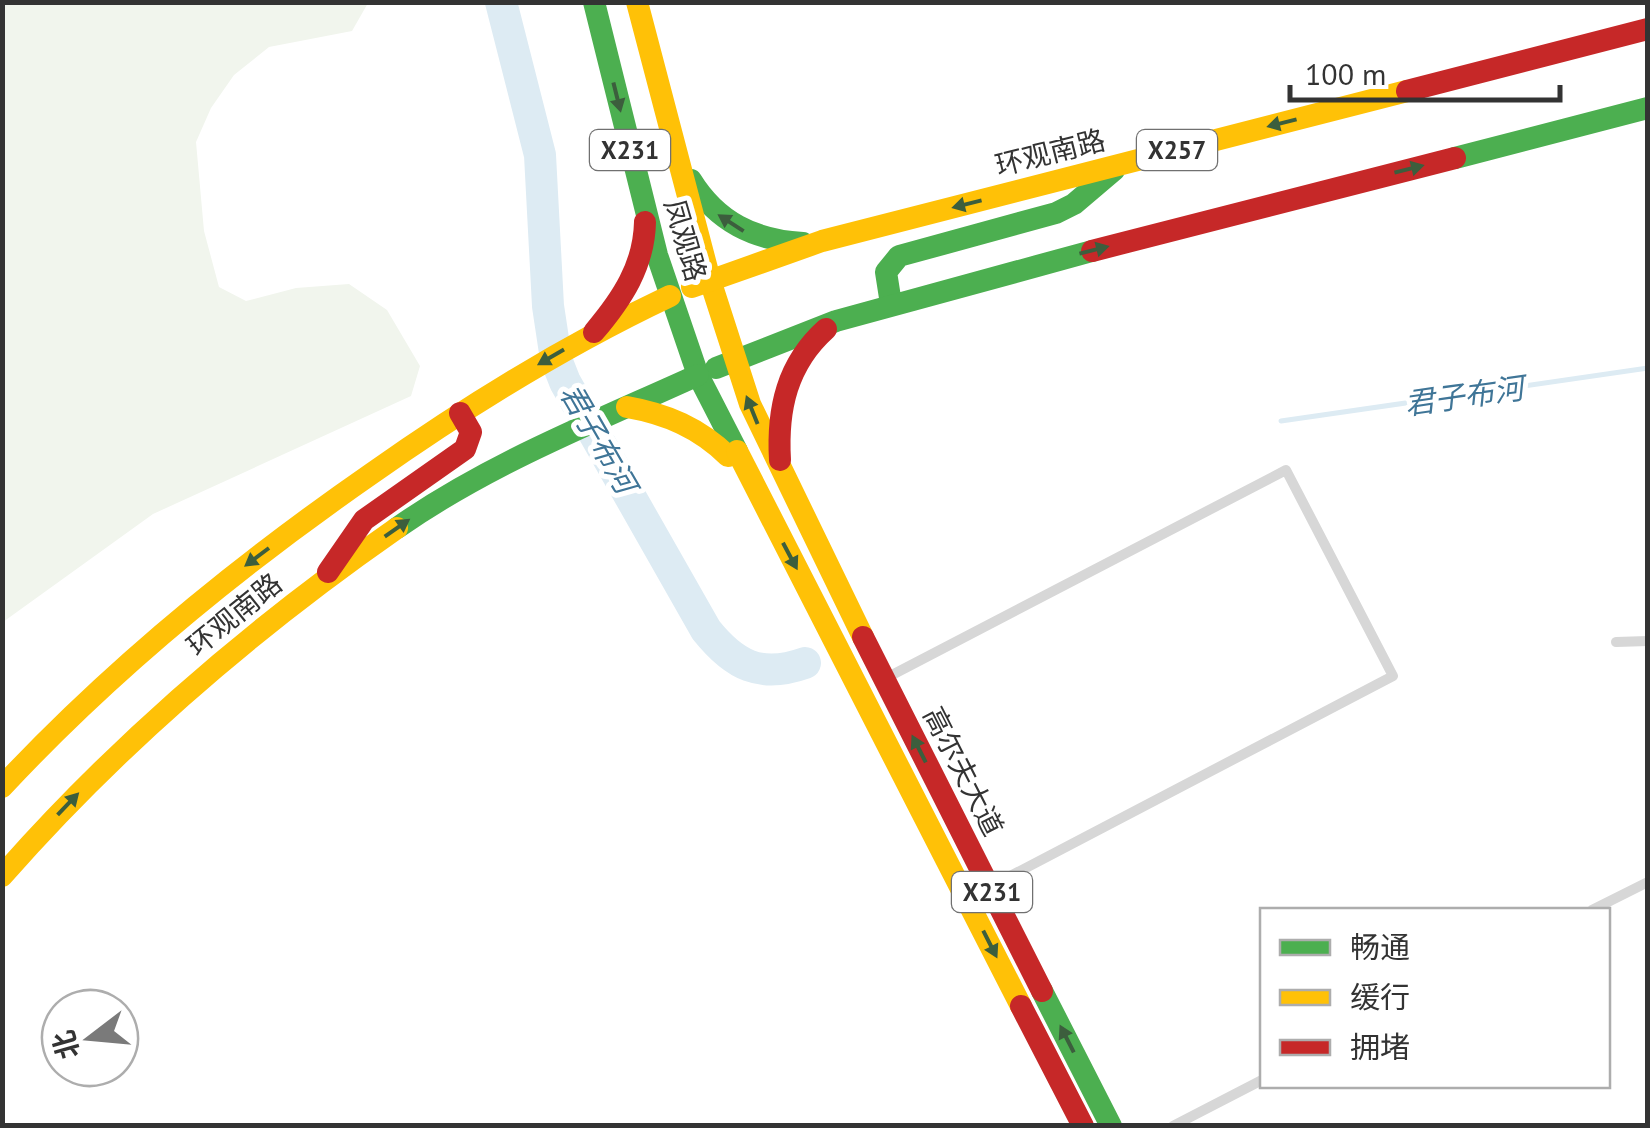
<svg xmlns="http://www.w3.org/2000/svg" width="1650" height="1128" viewBox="0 0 1650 1128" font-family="'PT Sans','Noto Sans SC',sans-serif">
<rect width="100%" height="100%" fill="#fff"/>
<path fill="#f1f5ed" d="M 3,2 L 368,3 L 352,31 L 269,47 L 234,75 L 211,108 L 196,142 L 204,231 L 219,287 L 246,301 L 296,288 L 349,284 L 387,310 L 420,366 L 411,396 L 153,514 L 3,622 Z"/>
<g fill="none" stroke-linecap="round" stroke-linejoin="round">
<path stroke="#ddebf3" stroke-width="5" d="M 1281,421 L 1648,368"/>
<path stroke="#ddebf3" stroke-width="32" d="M 501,2 L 540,155 L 548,306 L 556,359 L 565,382 L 706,630 C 734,665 760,679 805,663"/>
<g stroke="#d7d7d7" stroke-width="10">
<path d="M 1616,642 L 1648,641"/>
<path d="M 890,676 L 1286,470 L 1393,676 L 995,884"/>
<path d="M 1592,910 L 1648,882"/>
<path d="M 1173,1126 L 1262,1080"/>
</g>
<g stroke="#4caf50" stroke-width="22">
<path d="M 594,2 L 657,255 L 698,375 L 737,451"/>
<path d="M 1455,158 L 1648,108"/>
<path d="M 691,180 C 717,222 754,240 803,243"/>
<path d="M 891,304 L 886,272 L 899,256 L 1056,213 L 1074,204 L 1114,170"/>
<path d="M 716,368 L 836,321 L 1092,251"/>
<path d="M 397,528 C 490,463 595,422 698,375"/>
<path d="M 1042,991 L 1111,1126"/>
</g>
<g stroke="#ffc107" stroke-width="22">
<path d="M 637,2 L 710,280 L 750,404 L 863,637"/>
<path d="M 692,287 L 822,241 L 1407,91"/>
<path d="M 627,407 C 667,414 699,428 728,456"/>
<path d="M 737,451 L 1021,1006"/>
<path d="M 2,787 C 113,668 237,567 371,474 C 466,407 564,346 670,296"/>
<path d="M 2,876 C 119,743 252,629 397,528"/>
</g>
<g stroke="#c62828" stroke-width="22">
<path d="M 1407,91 L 1648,29"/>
<path d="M 1092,251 L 1455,158"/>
<path d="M 594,332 C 622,299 644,266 645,222"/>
<path d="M 780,460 C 777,409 787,364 826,329"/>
<path d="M 328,572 L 364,520 L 465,449 L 471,432 L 460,413"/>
<path d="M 863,637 L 1042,991"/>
<path d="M 1021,1006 L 1083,1126"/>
</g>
</g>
<defs><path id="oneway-solid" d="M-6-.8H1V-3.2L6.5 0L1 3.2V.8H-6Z" transform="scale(2.5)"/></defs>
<g fill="#3c5e3d">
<use href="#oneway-solid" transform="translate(617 97) rotate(76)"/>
<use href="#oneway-solid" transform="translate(1282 123) rotate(166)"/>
<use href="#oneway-solid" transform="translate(1409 169) rotate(-14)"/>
<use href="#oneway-solid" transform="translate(967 204) rotate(166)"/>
<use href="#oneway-solid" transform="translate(731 223) rotate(-147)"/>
<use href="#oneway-solid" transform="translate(1094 250) rotate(-14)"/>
<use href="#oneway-solid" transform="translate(551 357) rotate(150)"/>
<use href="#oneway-solid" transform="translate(752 410) rotate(-112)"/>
<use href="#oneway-solid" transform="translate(397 528) rotate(-35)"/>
<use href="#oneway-solid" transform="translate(790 556) rotate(62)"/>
<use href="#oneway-solid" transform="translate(257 557) rotate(143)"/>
<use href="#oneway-solid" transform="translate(919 749) rotate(-117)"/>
<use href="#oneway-solid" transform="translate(68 804) rotate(-46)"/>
<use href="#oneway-solid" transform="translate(990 944) rotate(63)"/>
<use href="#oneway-solid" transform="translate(1067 1039) rotate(-117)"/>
</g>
<g text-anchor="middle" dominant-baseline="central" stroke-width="10" stroke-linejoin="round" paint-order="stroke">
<g fill="#fff" stroke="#707070" stroke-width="2.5">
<rect x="590" y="130" width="80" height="40" rx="8"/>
<rect x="1137" y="130" width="80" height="40" rx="8"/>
<rect x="952" y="872" width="80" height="40" rx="8"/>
</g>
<g font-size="25" font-weight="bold" fill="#333">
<text x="630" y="150">X231</text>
<text x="1177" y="150">X257</text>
<text x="992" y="892">X231</text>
</g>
<g font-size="28" fill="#333" stroke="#fff">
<text transform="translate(1050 152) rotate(-14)">环观南路</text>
<text transform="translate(686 240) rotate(74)">凤观路</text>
<text transform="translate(234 614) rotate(-39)">环观南路</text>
<text transform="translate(964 771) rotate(63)">高尔夫大道</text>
</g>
<g font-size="30" font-style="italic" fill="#3f7597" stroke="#fff">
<text transform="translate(1464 395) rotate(-8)">君子布河</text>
<text transform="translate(599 438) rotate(60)">君子布河</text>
</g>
</g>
<rect width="1650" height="1128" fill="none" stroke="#333333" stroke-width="10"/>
<rect x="1260" y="908" width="350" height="180" fill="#ffffff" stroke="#adadad" stroke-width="2.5"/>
<rect x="1280" y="940" width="50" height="15" fill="#4caf50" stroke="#adadad" stroke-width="2.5"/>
<text x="1350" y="958" font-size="30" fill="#333333">畅通</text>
<rect x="1280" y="990" width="50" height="15" fill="#ffc107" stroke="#adadad" stroke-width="2.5"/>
<text x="1350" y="1008" font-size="30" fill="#333333">缓行</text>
<rect x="1280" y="1040" width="50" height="15" fill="#c62828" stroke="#adadad" stroke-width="2.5"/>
<text x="1350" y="1058" font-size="30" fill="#333333">拥堵</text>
<g transform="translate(90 1038) rotate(254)"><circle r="48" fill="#ffffff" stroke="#adadad" stroke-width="2.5"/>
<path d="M0-8L18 38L0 25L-18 38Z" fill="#7a7a7a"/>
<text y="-15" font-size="28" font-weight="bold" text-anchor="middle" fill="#333333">北</text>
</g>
<path d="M1290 85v15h270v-15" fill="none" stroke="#333333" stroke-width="5"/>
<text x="1305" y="85" font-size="30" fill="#333333" stroke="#ffffff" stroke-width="8" paint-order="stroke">100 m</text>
</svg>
